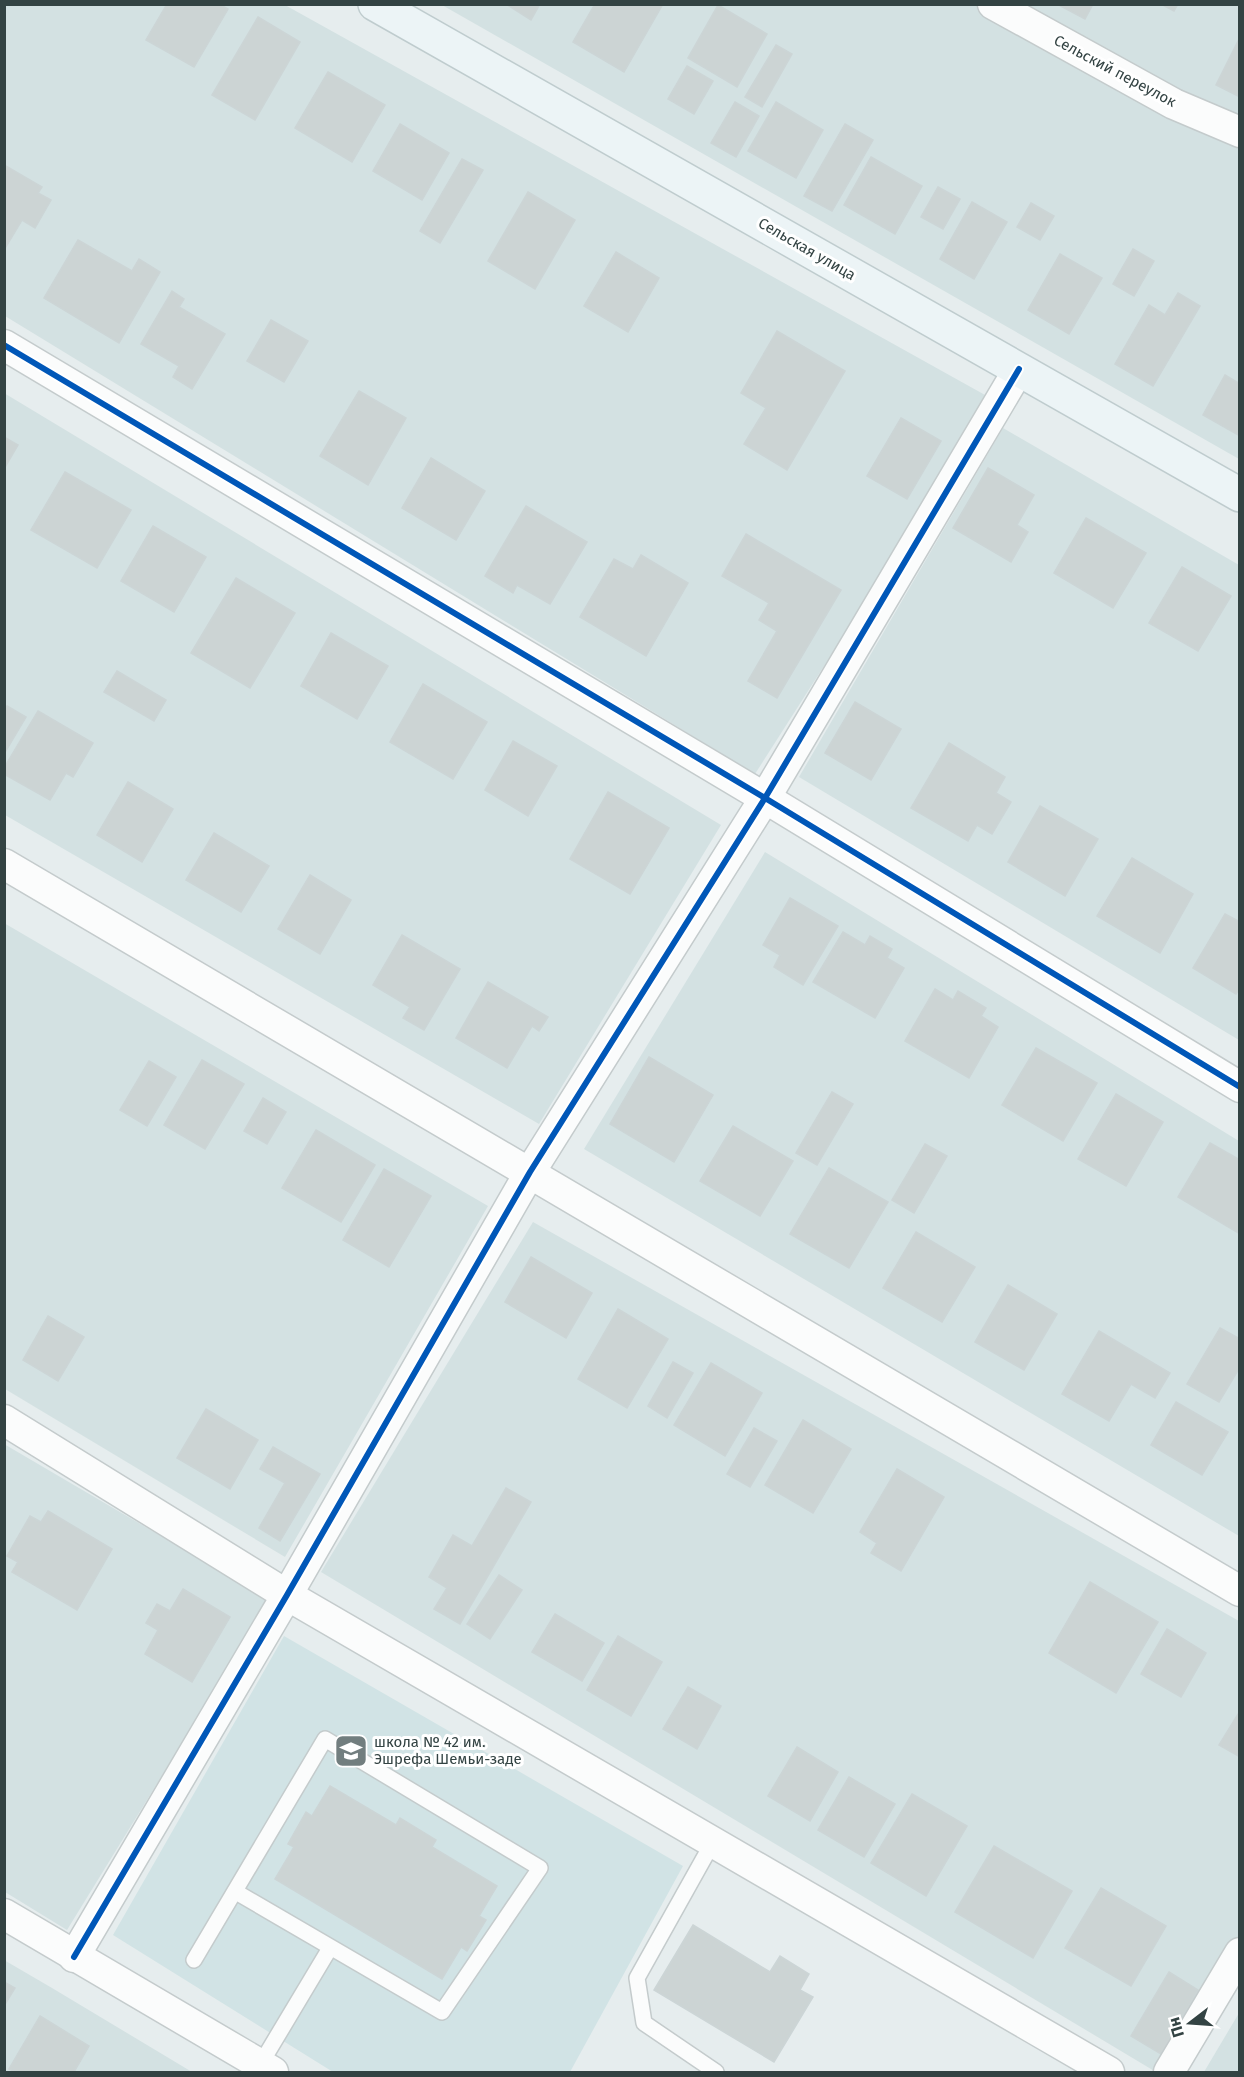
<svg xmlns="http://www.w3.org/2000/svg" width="1244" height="2077" viewBox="0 0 1244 2077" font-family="'Fira Sans',sans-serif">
<rect width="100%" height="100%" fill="#e6edee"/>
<g fill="#d3e1e2">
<path d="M 4,5 L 285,5 L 994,400 L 755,774 L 5,316 Z"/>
<path d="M 442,5 L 1239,5 L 1239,459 Z"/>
<path d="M 4,393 L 721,825 L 539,1124 L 5,815 Z"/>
<path d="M 1003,428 L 1239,565 L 1239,1040 L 799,777 Z"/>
<path d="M 765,852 L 1239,1141 L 1239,1536 L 584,1149 Z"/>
<path d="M 4,923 L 488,1206 L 285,1557 L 5,1389 Z"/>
<path d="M 533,1222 L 1239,1621 L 1239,1937 L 1161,2072 L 1156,2072 L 321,1572 Z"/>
<path d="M 4,1444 L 270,1600 L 67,1930 L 5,1892 Z"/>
<path d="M 4,1960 L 52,1988 L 192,2072 L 5,2072 Z"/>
<path d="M 1239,2013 L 1239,2072 L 1204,2072 Z"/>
</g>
<path fill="#d1e3e5" d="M 284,1636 L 683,1866 L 570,2072 L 333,2072 L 113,1935 Z"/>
<g fill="#ccd4d4" stroke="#ccd5d6" stroke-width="1.5">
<path d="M 167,4 L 219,4 L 228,9 L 194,67 L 146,40 Z"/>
<path d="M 506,4 L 540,4 L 531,20 Z"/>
<path d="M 663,4 L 624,72 L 573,42 L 595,4 Z"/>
<path d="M 1057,4 L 1093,4 L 1085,19 Z"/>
<path d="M 1161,4 L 1178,4 L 1174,11 Z"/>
<path d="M 718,5 L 767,34 L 737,87 L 688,58 Z"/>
<path d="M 258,17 L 300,42 L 255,120 L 212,95 Z"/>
<path d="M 1240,37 L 1240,97 L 1216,85 Z"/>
<path d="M 776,45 L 792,54 L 762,107 L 745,97 Z"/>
<path d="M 687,66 L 713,81 L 694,114 L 668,99 Z"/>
<path d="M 328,72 L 385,105 L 352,162 L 295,128 Z"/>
<path d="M 735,102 L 759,116 L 736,157 L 711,143 Z"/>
<path d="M 776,102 L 823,130 L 796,178 L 748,151 Z"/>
<path d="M 400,124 L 449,153 L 422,200 L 373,171 Z"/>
<path d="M 845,124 L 873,140 L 832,211 L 804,196 Z"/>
<path d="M 871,157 L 922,186 L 895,234 L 844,205 Z"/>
<path d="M 462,159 L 483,170 L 440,243 L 420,231 Z"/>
<path d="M 4,165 L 42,187 L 38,193 L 51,200 L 35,228 L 22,220 L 4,250 Z"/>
<path d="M 938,187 L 960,199 L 943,229 L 921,217 Z"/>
<path d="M 528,192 L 575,220 L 535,289 L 488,261 Z"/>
<path d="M 972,202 L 1007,222 L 974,279 L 940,259 Z"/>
<path d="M 1031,203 L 1054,216 L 1040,240 L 1017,227 Z"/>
<path d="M 78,240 L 132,271 L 139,259 L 160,272 L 119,343 L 44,298 Z"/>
<path d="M 1133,249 L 1154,261 L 1134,296 L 1113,284 Z"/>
<path d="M 616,252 L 659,278 L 628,332 L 584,306 Z"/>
<path d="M 1060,254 L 1102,278 L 1069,334 L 1028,310 Z"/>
<path d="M 172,291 L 184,299 L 179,307 L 225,334 L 192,389 L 173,377 L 179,366 L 141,344 Z"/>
<path d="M 1178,293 L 1200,306 L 1153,386 L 1115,364 L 1149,305 L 1165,315 Z"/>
<path d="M 271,320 L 308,341 L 284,382 L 247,361 Z"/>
<path d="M 777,331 L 845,371 L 787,470 L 744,444 L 766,408 L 741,393 Z"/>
<path d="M 1225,375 L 1240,384 L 1240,436 L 1203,415 Z"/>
<path d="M 359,391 L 406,418 L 368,485 L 320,456 Z"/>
<path d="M 901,418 L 941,441 L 907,499 L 867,476 Z"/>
<path d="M 4,437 L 18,445 L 4,469 Z"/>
<path d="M 431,458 L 485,491 L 456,540 L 402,508 Z"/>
<path d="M 988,468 L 1034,495 L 1017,525 L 1028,532 L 1011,562 L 953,528 Z"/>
<path d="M 65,472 L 131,510 L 97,568 L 31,530 Z"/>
<path d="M 526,506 L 587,542 L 550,604 L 517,585 L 513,593 L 485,576 Z"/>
<path d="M 1086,518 L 1146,553 L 1113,608 L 1054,573 Z"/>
<path d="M 153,526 L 206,557 L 174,612 L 121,581 Z"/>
<path d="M 746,534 L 841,590 L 777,698 L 748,681 L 777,631 L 759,620 L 769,603 L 722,576 Z"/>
<path d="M 641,555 L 688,583 L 646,656 L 580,617 L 614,559 L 633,569 Z"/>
<path d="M 1182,567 L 1231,596 L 1198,651 L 1149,623 Z"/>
<path d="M 236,578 L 295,613 L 250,688 L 191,653 Z"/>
<path d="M 331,633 L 388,666 L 357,719 L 301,686 Z"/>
<path d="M 117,671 L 166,700 L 154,721 L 104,692 Z"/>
<path d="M 423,684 L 487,722 L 453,779 L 390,742 Z"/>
<path d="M 855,702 L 901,729 L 871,780 L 825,753 Z"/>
<path d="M 7,706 L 26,717 L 4,754 L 4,710 Z"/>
<path d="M 38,711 L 93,743 L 73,777 L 66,773 L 50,800 L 4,774 L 4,768 Z"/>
<path d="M 513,741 L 557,766 L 528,816 L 485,790 Z"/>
<path d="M 949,743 L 1005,777 L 996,793 L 1011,802 L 992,834 L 977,825 L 968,841 L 911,808 Z"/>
<path d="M 128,782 L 173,809 L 142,862 L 97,835 Z"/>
<path d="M 608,792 L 669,828 L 630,894 L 570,859 Z"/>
<path d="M 1040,806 L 1098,839 L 1065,896 L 1008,862 Z"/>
<path d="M 214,833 L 269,866 L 241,912 L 186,880 Z"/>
<path d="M 1132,858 L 1193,894 L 1160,953 L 1097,916 Z"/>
<path d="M 310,875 L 351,900 L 320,954 L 278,929 Z"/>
<path d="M 790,898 L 838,926 L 803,985 L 774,967 L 780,955 L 763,945 Z"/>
<path d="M 1225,914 L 1240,922 L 1240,988 L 1236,994 L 1193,968 Z"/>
<path d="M 843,932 L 865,945 L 870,936 L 892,949 L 887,958 L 904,968 L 875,1018 L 813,982 Z"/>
<path d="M 402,935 L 460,969 L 424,1030 L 403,1018 L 410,1007 L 373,985 Z"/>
<path d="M 488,982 L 548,1017 L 539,1031 L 532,1026 L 507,1068 L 456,1038 Z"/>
<path d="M 935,989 L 953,1000 L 958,991 L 986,1008 L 981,1016 L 998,1027 L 969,1078 L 905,1041 Z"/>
<path d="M 1036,1048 L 1097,1083 L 1063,1141 L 1002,1105 Z"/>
<path d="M 649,1057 L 713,1095 L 674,1162 L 610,1124 Z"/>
<path d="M 202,1060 L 244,1084 L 205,1149 L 164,1125 Z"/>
<path d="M 149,1061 L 176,1077 L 147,1126 L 120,1110 Z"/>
<path d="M 832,1092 L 853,1104 L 817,1165 L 796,1153 Z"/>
<path d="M 1116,1094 L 1163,1122 L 1126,1186 L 1078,1159 Z"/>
<path d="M 263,1098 L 286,1112 L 267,1144 L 244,1131 Z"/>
<path d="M 733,1126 L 793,1161 L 760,1216 L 700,1181 Z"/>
<path d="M 316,1130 L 375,1165 L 341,1222 L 282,1188 Z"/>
<path d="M 1210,1143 L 1240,1160 L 1240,1234 L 1178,1197 Z"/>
<path d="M 925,1144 L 947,1156 L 914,1213 L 892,1200 Z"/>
<path d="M 829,1168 L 888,1202 L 849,1268 L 790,1234 Z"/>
<path d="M 384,1169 L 431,1196 L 389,1267 L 343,1240 Z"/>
<path d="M 916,1232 L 975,1267 L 942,1322 L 883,1288 Z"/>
<path d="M 531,1257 L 592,1293 L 566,1338 L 505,1302 Z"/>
<path d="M 1008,1285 L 1057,1314 L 1024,1370 L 975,1342 Z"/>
<path d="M 618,1309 L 668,1339 L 627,1408 L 578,1379 Z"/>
<path d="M 48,1316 L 84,1337 L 58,1381 L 23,1360 Z"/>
<path d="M 1220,1328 L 1240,1339 L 1240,1367 L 1219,1402 L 1187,1384 Z"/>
<path d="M 1099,1331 L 1170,1373 L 1155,1398 L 1131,1384 L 1109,1421 L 1062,1394 Z"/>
<path d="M 673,1362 L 693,1373 L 667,1418 L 648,1406 Z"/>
<path d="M 711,1363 L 762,1393 L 725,1456 L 674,1425 Z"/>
<path d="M 1176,1402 L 1228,1432 L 1202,1475 L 1151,1445 Z"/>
<path d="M 206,1409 L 258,1440 L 230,1489 L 177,1458 Z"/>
<path d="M 803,1420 L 851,1449 L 813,1513 L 765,1485 Z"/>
<path d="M 754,1428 L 777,1441 L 750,1487 L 727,1474 Z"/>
<path d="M 273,1447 L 320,1474 L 280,1541 L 259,1528 L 285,1483 L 260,1469 Z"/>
<path d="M 897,1469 L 944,1497 L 901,1571 L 871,1553 L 877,1543 L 860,1532 Z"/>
<path d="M 506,1488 L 531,1502 L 460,1624 L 434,1609 L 447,1588 L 429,1577 L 453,1535 L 472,1546 Z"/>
<path d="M 48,1511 L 112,1549 L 77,1610 L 12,1572 L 18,1562 L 7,1556 L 30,1516 L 41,1522 Z"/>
<path d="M 499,1575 L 522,1590 L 490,1639 L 467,1624 Z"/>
<path d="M 1090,1582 L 1158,1622 L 1116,1693 L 1049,1653 Z"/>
<path d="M 183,1589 L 230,1617 L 192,1682 L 145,1654 L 158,1630 L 146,1623 L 157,1604 L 170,1611 Z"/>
<path d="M 555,1614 L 604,1643 L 582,1681 L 532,1652 Z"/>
<path d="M 1167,1629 L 1206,1653 L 1181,1697 L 1141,1674 Z"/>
<path d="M 618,1636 L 662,1662 L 631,1716 L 587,1690 Z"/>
<path d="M 688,1687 L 721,1706 L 697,1749 L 663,1729 Z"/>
<path d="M 1240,1711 L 1240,1757 L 1219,1745 Z"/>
<path d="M 797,1747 L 838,1772 L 810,1821 L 768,1796 Z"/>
<path d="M 849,1777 L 895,1804 L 864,1857 L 818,1830 Z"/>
<path d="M 330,1786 L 396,1825 L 400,1818 L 436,1840 L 432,1847 L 497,1886 L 479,1916 L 486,1920 L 467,1951 L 461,1947 L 442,1979 L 275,1879 L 294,1847 L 288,1844 L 306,1812 L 312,1816 Z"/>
<path d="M 912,1794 L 967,1826 L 926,1896 L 871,1863 Z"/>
<path d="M 994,1846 L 1072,1891 L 1033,1958 L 955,1912 Z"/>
<path d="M 1101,1888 L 1166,1926 L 1131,1986 L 1065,1948 Z"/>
<path d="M 693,1925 L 770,1972 L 780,1956 L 809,1974 L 800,1990 L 813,1997 L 774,2062 L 654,1990 Z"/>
<path d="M 1169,1972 L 1198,1990 L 1161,2054 L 1131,2036 Z"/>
<path d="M 4,1982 L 15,1988 L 4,2006 Z"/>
<path d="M 40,2016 L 89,2046 L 74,2072 L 15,2072 L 9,2069 Z"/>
</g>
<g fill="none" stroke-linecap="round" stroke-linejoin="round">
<defs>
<g id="service">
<path d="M 713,1842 L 637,1978 L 644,2023 L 716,2072"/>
<path d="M 194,1960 L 325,1739 L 540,1868 L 442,2012 L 236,1892"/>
<path d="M 260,2065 L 330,1948"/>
</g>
<g id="minor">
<path d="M 993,4 L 1174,104 L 1240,132"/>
<path d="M 4,345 L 765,798 L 1240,1087"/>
<path d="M 4,864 L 1240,1591"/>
<path d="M 4,1420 L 287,1595 L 1109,2072"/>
<path d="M 4,1914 L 273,2072"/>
<path d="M 74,1957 L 287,1595 L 530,1172 L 765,798 L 1019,369"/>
<path d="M 1169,2072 L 1240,1953"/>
</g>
<path id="secondary" d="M 375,4 L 1240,495"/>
</defs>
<use href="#service" stroke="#c4cbcc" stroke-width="18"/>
<use href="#minor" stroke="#c4cbcc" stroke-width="33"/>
<use href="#secondary" stroke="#bfccce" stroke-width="36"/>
<use href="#service" stroke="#fbfcfc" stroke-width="15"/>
<use href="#minor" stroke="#fbfcfc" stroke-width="30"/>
<use href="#secondary" stroke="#ecf4f6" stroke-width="33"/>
<defs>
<g id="cycleway">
<path d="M 4,345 L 765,798 L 1240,1087"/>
<path d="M 74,1957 L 287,1595 L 530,1172 L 765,798 L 1019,369"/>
</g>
</defs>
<use href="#cycleway" stroke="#fff" stroke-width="10"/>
<use href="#cycleway" stroke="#0057b8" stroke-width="6"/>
</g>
<defs>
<symbol id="school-square" viewBox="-11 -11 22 22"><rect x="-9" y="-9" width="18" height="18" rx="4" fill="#727e7f" stroke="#fff"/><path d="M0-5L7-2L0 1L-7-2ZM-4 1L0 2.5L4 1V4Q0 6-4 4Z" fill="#fff"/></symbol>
</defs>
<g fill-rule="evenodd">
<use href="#school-square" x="332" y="1732" width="38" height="38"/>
</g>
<g text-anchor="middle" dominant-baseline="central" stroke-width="6" stroke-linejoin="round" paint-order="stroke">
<g font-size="15" fill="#334343" stroke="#fff">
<text transform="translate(1115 71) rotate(28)">Сельский переулок</text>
<text transform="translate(807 249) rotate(30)">Сельская улица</text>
</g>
<g font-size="15" fill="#334343" stroke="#fff" text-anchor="start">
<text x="374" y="1742">школа № 42 им.<tspan x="374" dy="17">Эшрефа Шемьи-заде</tspan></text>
</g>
</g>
<rect width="1244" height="2077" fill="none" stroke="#334343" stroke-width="12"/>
<g transform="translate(1190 2023) rotate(253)" stroke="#ffffff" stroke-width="4.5" paint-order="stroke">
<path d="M0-4.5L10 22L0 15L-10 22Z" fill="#334343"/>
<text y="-9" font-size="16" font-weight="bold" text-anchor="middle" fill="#334343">Пн</text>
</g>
</svg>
